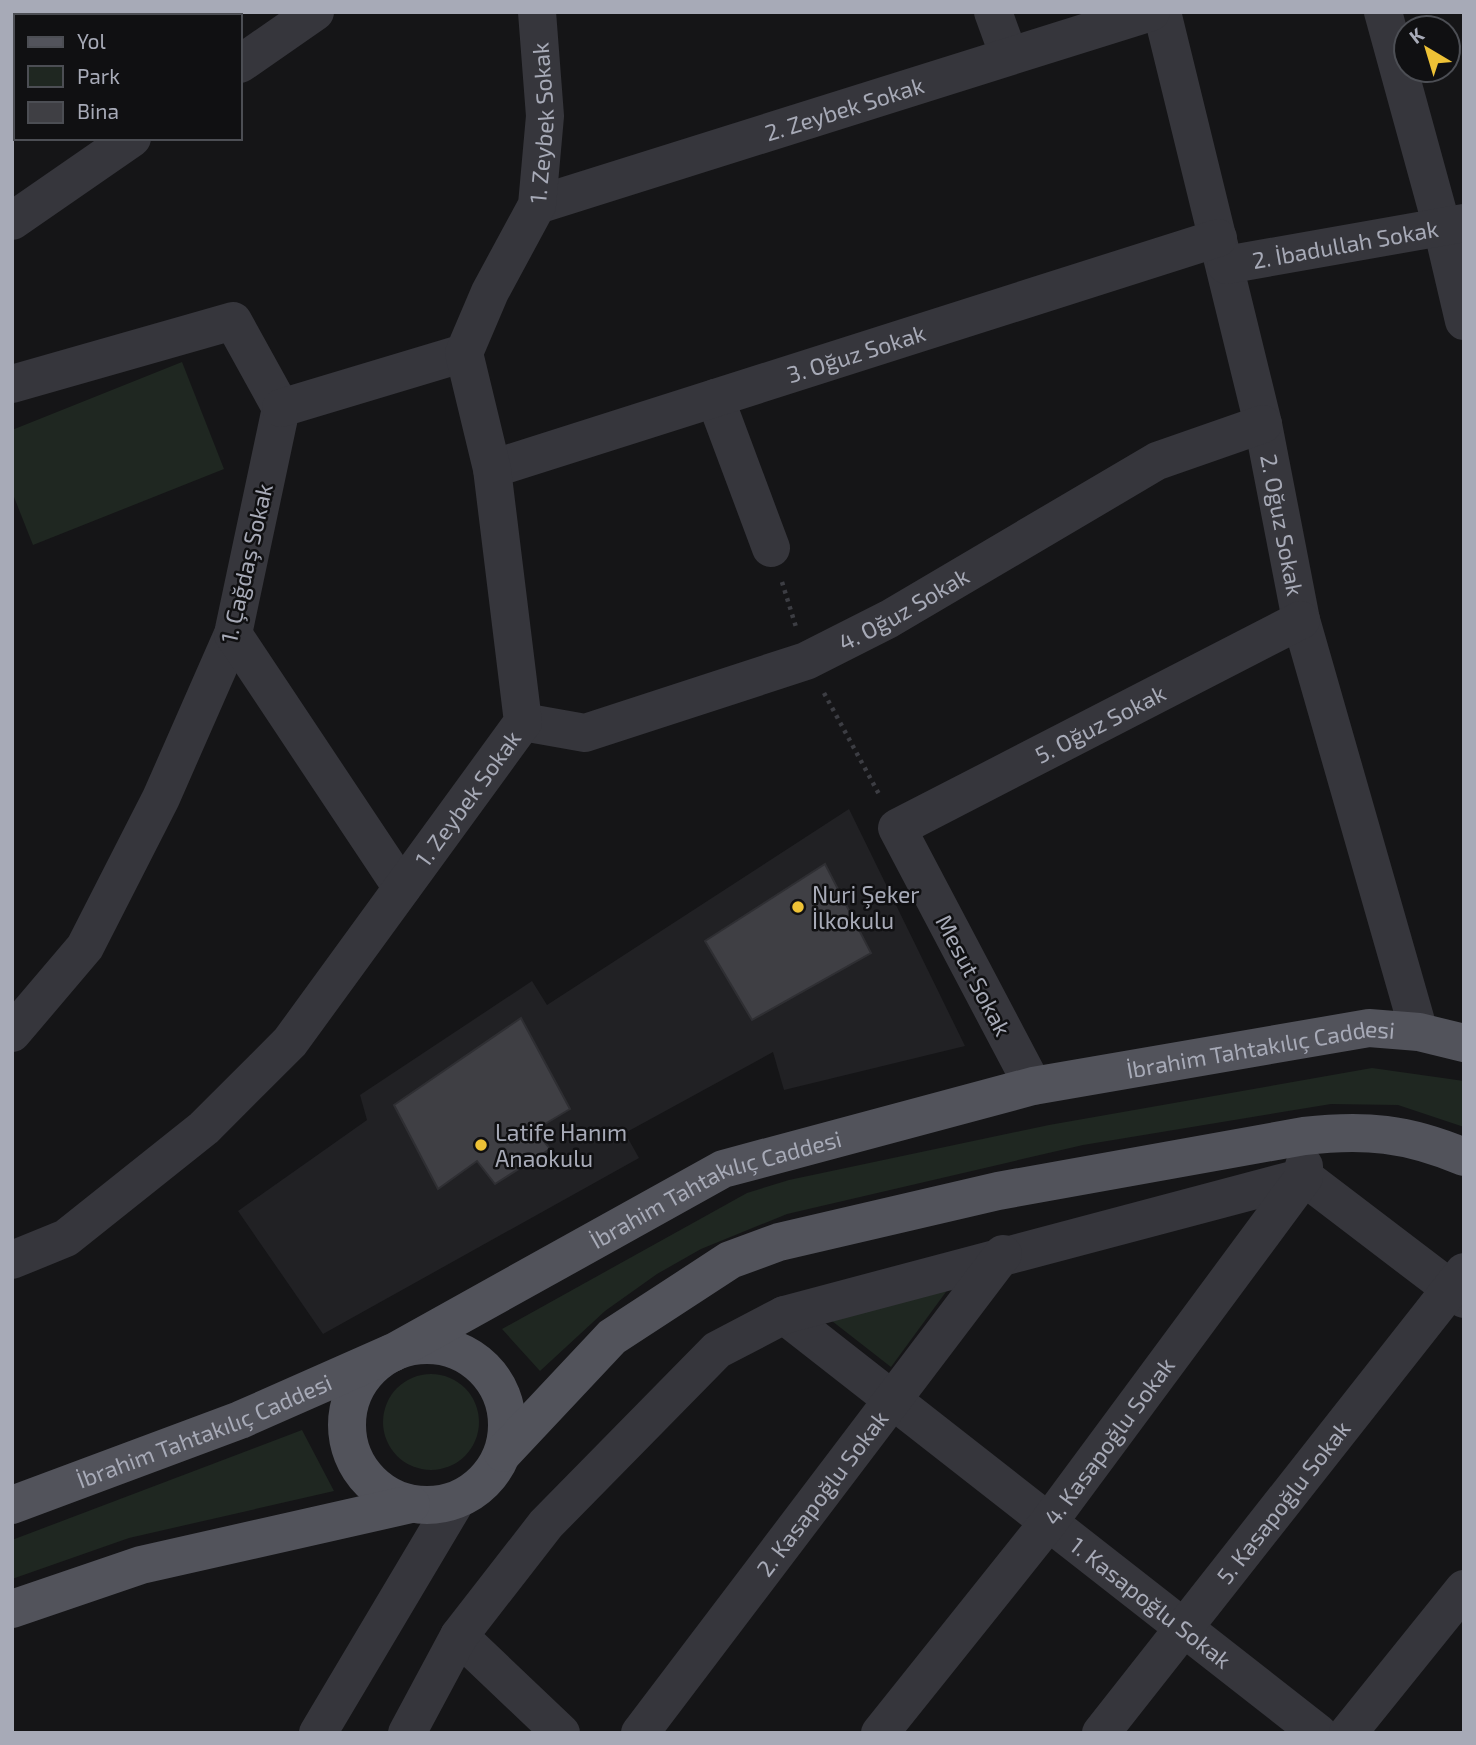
<svg xmlns="http://www.w3.org/2000/svg" width="1476" height="1745" viewBox="0 0 1476 1745" font-family="'Exo 2',sans-serif">
<rect width="100%" height="100%" fill="#151517"/>
<path fill="#212124" d="M 849,809 L 965,1046 L 784,1090 L 773,1052 L 625,1133 L 639,1158 L 323,1334 L 238,1211 L 367,1120 L 360,1095 L 532,981 L 547,1005 Z"/>
<g fill="#1f2721">
<path d="M 182,362 L 224,469 L 33,545 L 12,492 L 12,430 Z"/>
<path d="M 1372,1068 L 1464,1081 L 1464,1127 L 1398,1105 L 1331,1104 L 1083,1145 L 787,1214 L 701,1249 L 657,1274 L 605,1311 L 540,1371 L 502,1329 L 747,1193 L 789,1180 L 1049,1125 Z"/>
<path d="M 951,1285 L 891,1367 L 832,1321 Z"/>
<circle cx="431" cy="1422" r="48"/>
<path d="M 302,1430 L 334,1491 L 129,1538 L 12,1579 L 12,1540 Z"/>
</g>
<g fill="#3f3f44" stroke="#2f2f33" stroke-width="2">
<path d="M 825,864 L 871,953 L 752,1020 L 705,941 Z"/>
<path d="M 521,1018 L 570,1109 L 535,1130 L 550,1149 L 495,1184 L 477,1161 L 438,1189 L 394,1105 Z"/>
</g>
<g fill="none" stroke-linecap="round" stroke-linejoin="round">
<g stroke="#3c3d43" stroke-width="4.5" stroke-dasharray="3.5 5" stroke-linecap="butt">
<path d="M 782,582 L 796,627"/>
<path d="M 824,693 L 880,796"/>
</g>
<g stroke="#36363c" stroke-width="38">
<path d="M 993,12 L 1009,56"/>
<path id="s1" d="M 1162,12 L 1263,424 L 1301,620 L 1419,1032"/>
<path d="M 1383,12 L 1442,227 L 1464,321"/>
<path d="M 240,64 L 315,12"/>
<path id="s2" d="M 537,205 L 1151,12"/>
<path d="M 12,221 L 132,138"/>
<path id="s3" d="M 1226,265 L 1464,223"/>
<path d="M 12,384 L 233,321 L 281,408 L 233,634 L 161,798 L 85,947 L 12,1033"/>
<path d="M 715,398 L 771,548"/>
<path d="M 281,408 L 464,353"/>
<path id="s4" d="M 492,469 L 1218,238"/>
<path d="M 233,634 L 402,888"/>
<path id="s5" d="M 523,722 L 585,733 L 806,661 L 889,619 L 1157,461 L 1263,424"/>
<path id="s6" d="M 1033,1086 L 897,828 L 1301,620"/>
<path id="s7" d="M 12,1260 L 66,1238 L 204,1128 L 290,1042 L 523,722 L 492,469 L 464,353 L 490,292 L 537,205 L 545,116 L 537,12"/>
<path id="s8" d="M 784,1315 L 1318,1733"/>
<path d="M 459,1636 L 561,1733"/>
<path d="M 318,1733 L 456,1501"/>
<path d="M 407,1733 L 459,1636 L 546,1524 L 717,1350 L 784,1315 L 1304,1177 L 1464,1299"/>
<path id="s9" d="M 640,1733 L 1003,1254"/>
<path id="s10" d="M 880,1733 L 1048,1523 L 1304,1177 L 1304,1166"/>
<path id="s11" d="M 1101,1733 L 1464,1272"/>
<path d="M 1348,1733 L 1464,1589"/>
</g>
<g stroke="#52535b" stroke-width="38">
<circle cx="427" cy="1425" r="80"/>
<path d="M 503,1453 L 612,1337 L 730,1260 L 779,1242 L 998,1191 L 1304,1136 C 1365,1129 1407,1133 1464,1157"/>
<path id="s12" d="M 12,1505 L 240,1420 L 394,1352 L 723,1169 L 1033,1086 L 1369,1028 L 1419,1032 L 1464,1043"/>
<path d="M 12,1609 L 141,1565 L 411,1504"/>
</g>
</g>
<g fill="#eec236" stroke="#101012" stroke-width="2.5">
<circle cx="798" cy="907" r="7"/>
<circle cx="481" cy="1145" r="7"/>
</g>
<g text-anchor="middle" dominant-baseline="central" stroke-width="5" stroke-linejoin="round" paint-order="stroke">
<g font-size="23" fill="#a7aab7" stroke="#101012">
<text stroke="none"><textPath href="#s2" startOffset="322">2. Zeybek Sokak</textPath></text>
<text stroke="none"><textPath href="#s7" startOffset="1374">1. Zeybek Sokak</textPath></text>
<text stroke="none"><textPath href="#s3" startOffset="121">2. İbadullah Sokak</textPath></text>
<text stroke="none"><textPath href="#s4" startOffset="382">3. Oğuz Sokak</textPath></text>
<text stroke="none"><textPath href="#s1" startOffset="527">2. Oğuz Sokak</textPath></text>
<text transform="translate(246 563) rotate(-77)">1. Çağdaş Sokak</text>
<text stroke="none"><textPath href="#s5" startOffset="406">4. Oğuz Sokak</textPath></text>
<text stroke="none"><textPath href="#s6" startOffset="520">5. Oğuz Sokak</textPath></text>
<text stroke="none"><textPath href="#s7" startOffset="658">1. Zeybek Sokak</textPath></text>
<text transform="translate(974 975) rotate(62)">Mesut Sokak</text>
<text stroke="none"><textPath href="#s12" startOffset="1340">İbrahim Tahtakılıç Caddesi</textPath></text>
<text stroke="none"><textPath href="#s12" startOffset="774">İbrahim Tahtakılıç Caddesi</textPath></text>
<text stroke="none"><textPath href="#s12" startOffset="206">İbrahim Tahtakılıç Caddesi</textPath></text>
<text stroke="none"><textPath href="#s10" startOffset="371">4. Kasapoğlu Sokak</textPath></text>
<text stroke="none"><textPath href="#s9" startOffset="301">2. Kasapoğlu Sokak</textPath></text>
<text stroke="none"><textPath href="#s11" startOffset="294">5. Kasapoğlu Sokak</textPath></text>
<text stroke="none"><textPath href="#s8" startOffset="466">1. Kasapoğlu Sokak</textPath></text>
</g>
<g font-size="23" fill="#a7aab7" stroke="#101012" text-anchor="start">
<text x="812" y="894">Nuri Şeker<tspan x="812" dy="26">İlkokulu</tspan></text>
<text x="495" y="1132">Latife Hanım<tspan x="495" dy="26">Anaokulu</tspan></text>
</g>
</g>
<rect width="1476" height="1745" fill="none" stroke="#a7aab7" stroke-width="28"/>
<rect x="14" y="14" width="228" height="126" fill="#101012" stroke="#4c4e54" stroke-width="2"/>
<rect x="28" y="37" width="35" height="10" fill="#52535b" stroke="#4c4e54" stroke-width="2"/>
<text x="77" y="49" font-size="21" fill="#a7aab7">Yol</text>
<rect x="28" y="66" width="35" height="21" fill="#1f2721" stroke="#4c4e54" stroke-width="2"/>
<text x="77" y="84" font-size="21" fill="#a7aab7">Park</text>
<rect x="28" y="102" width="35" height="21" fill="#3f3f44" stroke="#4c4e54" stroke-width="2"/>
<text x="77" y="119" font-size="21" fill="#a7aab7">Bina</text>
<g transform="translate(1427 49) rotate(322)"><circle r="33" fill="#101012" stroke="#4c4e54" stroke-width="2"/>
<path d="M0-5L12 26L0 18L-12 26Z" fill="#eec236"/>
<text y="-10" font-size="19" font-weight="bold" text-anchor="middle" fill="#a7aab7">K</text>
</g>
</svg>
